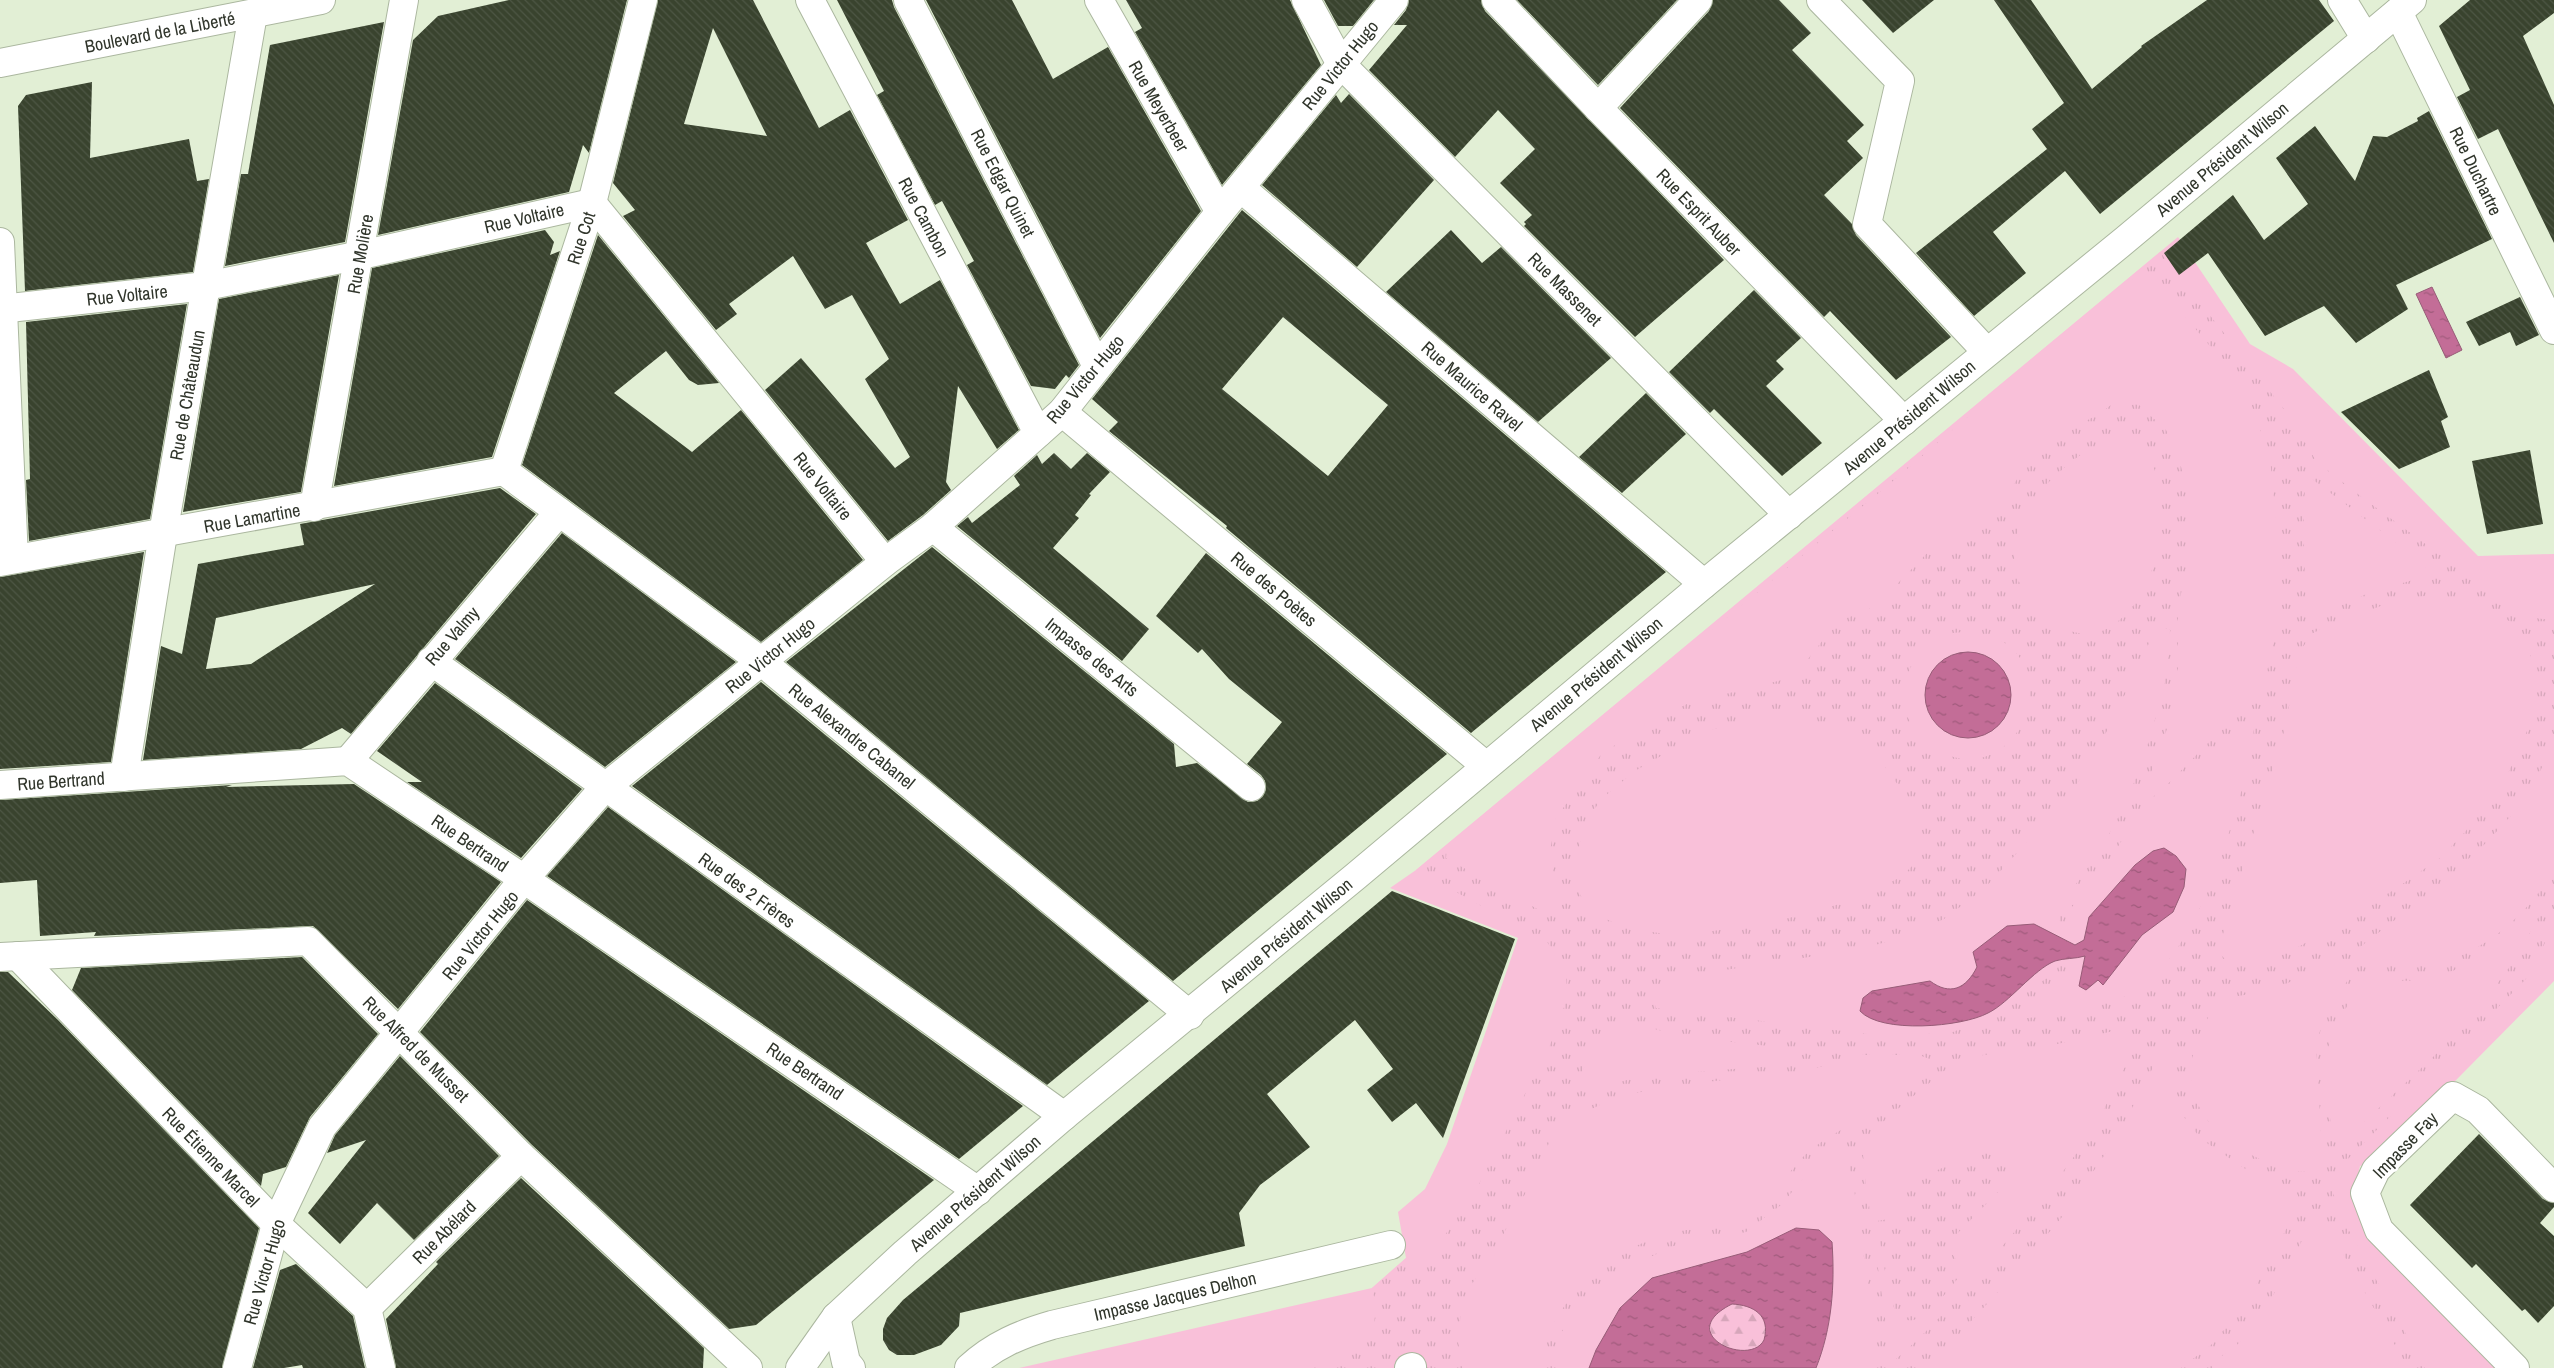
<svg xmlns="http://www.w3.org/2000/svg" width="2554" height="1368" viewBox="0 0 2554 1368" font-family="'Archivo Narrow',sans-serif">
<defs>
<pattern id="forest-firs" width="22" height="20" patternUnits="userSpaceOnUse" patternTransform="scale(1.25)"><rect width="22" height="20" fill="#f9c0d9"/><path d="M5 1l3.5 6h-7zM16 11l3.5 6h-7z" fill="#d6a6ba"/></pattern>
<pattern id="park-tufts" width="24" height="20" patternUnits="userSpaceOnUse" patternTransform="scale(1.25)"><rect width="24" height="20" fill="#f9c0d9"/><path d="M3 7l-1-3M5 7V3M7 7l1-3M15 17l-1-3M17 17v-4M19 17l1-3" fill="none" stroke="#d6a6ba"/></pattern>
<pattern id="water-ripples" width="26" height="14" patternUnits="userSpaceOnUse" patternTransform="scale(1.25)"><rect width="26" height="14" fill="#c36d97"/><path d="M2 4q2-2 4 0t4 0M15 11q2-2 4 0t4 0" fill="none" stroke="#9f5a7b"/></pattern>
<pattern id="building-back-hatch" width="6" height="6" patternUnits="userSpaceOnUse" patternTransform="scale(1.25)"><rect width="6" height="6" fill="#39432e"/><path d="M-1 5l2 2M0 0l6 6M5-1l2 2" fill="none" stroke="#4d5644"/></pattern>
</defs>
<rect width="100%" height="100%" fill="#e2efd5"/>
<path fill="#f9c0d9" d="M 2178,237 L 2250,344 L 2293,369 L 2478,556 L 2554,554 L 2554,981 L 2376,1161 L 2360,1166 L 2352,1201 L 2362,1201 L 2503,1368 L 1019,1368 L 1372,1288 L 1406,1258 L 1398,1212 L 1425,1189 L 1447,1144 L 1518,938 L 1390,888 L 1416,870 Z"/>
<circle fill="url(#forest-firs)" cx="1738" cy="1331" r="27"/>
<g fill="url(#park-tufts)" fill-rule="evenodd">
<path d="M 2160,252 L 2291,418 L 2316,461 L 2355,492 L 2466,574 L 2533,618 L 2554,620 L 2554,742 L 2528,797 L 2488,841 L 2439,886 L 2360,947 L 2362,956 C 2436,991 2518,934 2554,869 L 2554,921 L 2538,959 L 2526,979 L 2346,1161 L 2332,1186 L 2337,1209 L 2425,1368 L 2408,1368 L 2327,1226 C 2319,1222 2314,1222 2308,1229 L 2277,1289 L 2259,1317 L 2238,1344 L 2215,1361 L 2212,1368 L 2181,1368 L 2211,1345 L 2247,1302 L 2298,1207 L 2298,1195 L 2247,1170 L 2201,1139 L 2180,1112 L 2174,1076 L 2177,1034 L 2172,1030 L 2119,1134 L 2062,1217 L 2009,1280 L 1928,1368 L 1873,1368 L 1875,1333 L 1853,1182 C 1848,1164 1850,1153 1829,1148 L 1781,1205 L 1746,1232 L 1674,1246 L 1611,1275 L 1571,1317 L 1558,1338 L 1557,1368 L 1545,1368 C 1541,1344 1552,1324 1565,1305 C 1593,1266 1630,1243 1677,1232 C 1702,1226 1727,1229 1750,1215 C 1777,1199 1784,1174 1806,1154 C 1826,1136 1850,1126 1873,1111 C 1891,1098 1909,1083 1926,1069 L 1932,1060 L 1919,1055 L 1858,1055 L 1810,1070 L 1663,1087 L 1614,1098 L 1557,1126 L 1524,1196 L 1496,1248 L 1470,1287 L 1461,1311 L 1458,1342 L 1464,1368 L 1313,1368 L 1325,1363 L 1374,1325 L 1376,1305 L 1372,1288 L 1406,1258 L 1427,1261 L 1476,1190 L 1550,1045 L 1567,999 L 1566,968 L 1547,942 L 1416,870 ZM 2146,270 L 2246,389 L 2270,459 L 2278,538 L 2276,620 L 2272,655 L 2261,689 L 2159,793 L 2142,803 L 2142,797 L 2167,729 L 2178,670 L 2178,608 L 2187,565 L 2188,494 L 2177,451 L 2166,430 L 2139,405 L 2115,402 L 2099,414 L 2063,433 L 2034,455 L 1981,531 L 1956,545 L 1929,551 L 1876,606 L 1837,622 L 1794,677 L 1689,703 L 1641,726 L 1600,756 L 1556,818 L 1550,851 L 1559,905 L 1555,913 L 1548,915 L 1446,858 L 1447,847 L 1481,819 L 1886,487 L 2111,294 ZM 2118,440 C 2124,441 2132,441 2137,444 C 2168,462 2160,537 2153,566 C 2146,595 2117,635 2086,634 C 2073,633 2057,628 2047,620 C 1992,571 2012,511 2063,469 C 2082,453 2093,444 2118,440 ZM 2308,476 L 2389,537 L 2434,574 L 2371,592 L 2312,618 L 2306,612 C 2306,589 2300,490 2308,476 ZM 2426,596 L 2452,599 L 2480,606 L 2513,623 L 2529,649 L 2536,685 L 2527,731 L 2504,782 L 2465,832 L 2440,858 L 2398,887 L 2348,919 L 2300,946 L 2259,963 L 2228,962 L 2222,956 L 2220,944 L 2283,736 L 2300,652 L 2311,634 L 2330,625 L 2394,601 ZM 2157,626 L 2170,630 C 2170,662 2163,692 2154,723 C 2133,798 2107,847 2058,907 L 2064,954 L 2056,971 L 2033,988 L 2007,1002 L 1988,1017 L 1953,1032 L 1914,1035 L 1867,1034 L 1656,1008 L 1652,994 L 1665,982 L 1692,975 L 1861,949 L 1907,936 L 1944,919 L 1984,889 L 2072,793 L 2112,722 ZM 1974,632 C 1981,634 1990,635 1996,638 C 2068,673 2014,789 1941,752 C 1929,746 1916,737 1911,724 C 1909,719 1905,712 1904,706 C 1899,676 1921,640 1952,633 C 1959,632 1967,632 1974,632 ZM 1793,715 L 1852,731 L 1871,748 L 1914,807 L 1923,840 L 1914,864 L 1901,877 L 1854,900 L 1774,922 L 1679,936 L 1632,929 L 1600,917 L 1587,906 L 1577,889 L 1574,872 L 1580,842 L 1591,813 L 1605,796 L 1635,771 L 1697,735 L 1755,716 ZM 2249,720 L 2253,722 L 2254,743 C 2235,816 2199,966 2123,997 C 2088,1011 2048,1016 2011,1020 L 2012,1016 L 2064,981 L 2071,970 L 2074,952 L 2069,927 L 2072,907 L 2112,856 L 2131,826 L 2186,782 L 2241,725 ZM 2540,914 L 2518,955 L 2479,1009 L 2435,1055 L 2362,1124 L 2344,1140 L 2335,1141 C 2331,1119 2323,1094 2324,1072 C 2325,1038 2348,1004 2366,976 C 2435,991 2462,969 2515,932 C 2524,926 2531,919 2540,914 ZM 2340,959 L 2348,962 L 2354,970 L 2326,1015 L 2316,1042 L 2322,1154 L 2320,1167 C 2302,1176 2287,1170 2269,1163 C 2188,1131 2167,1068 2221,999 C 2249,994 2276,990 2301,977 C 2315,971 2324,960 2340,959 ZM 1634,1024 L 1687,1037 L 1795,1049 L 1801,1053 L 1795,1061 L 1773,1066 L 1641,1076 L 1585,1092 L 1577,1086 C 1581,1068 1600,1036 1618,1028 C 1622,1025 1629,1025 1634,1024 ZM 2122,1029 L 2130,1034 L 2135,1045 C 2121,1076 2106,1108 2088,1136 C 2060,1179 2027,1217 1994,1256 C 1961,1294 1928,1333 1889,1365 L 1888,1338 L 1865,1177 L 1863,1154 L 1866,1140 L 1888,1117 L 1960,1058 L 2040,1048 Z"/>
<path d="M 1982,1151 C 2003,1154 2015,1165 2004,1186 L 1946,1245 L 1964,1271 C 1952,1285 1940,1302 1926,1314 C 1919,1320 1905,1324 1898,1315 C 1888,1303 1880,1240 1877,1221 L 1907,1216 L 1900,1186 Z"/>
</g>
<g fill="url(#water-ripples)" stroke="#975c77" fill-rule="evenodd">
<path d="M 2432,287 L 2462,350 L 2446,358 L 2416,294 Z"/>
<circle cx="1968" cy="695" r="43"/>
<path d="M 2164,848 L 2176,856 L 2186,869 L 2184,887 L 2173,912 L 2142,935 L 2103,985 L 2098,980 L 2086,990 L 2079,986 L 2085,956 C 2075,959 2064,958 2055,961 C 2034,969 2009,1003 1988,1013 C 1962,1027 1881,1034 1860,1011 L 1863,998 L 1872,991 L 1930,981 C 1950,996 1966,989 1977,967 L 1973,952 L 2007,926 L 2034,924 L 2075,945 L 2084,940 L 2089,917 L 2135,865 L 2153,851 Z"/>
<path d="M 1796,1228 L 1819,1230 L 1832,1242 C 1835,1285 1832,1328 1816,1368 L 1589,1368 L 1596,1350 L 1620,1308 L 1652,1278 L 1747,1252 ZM 1732,1304 C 1753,1305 1771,1315 1764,1340 C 1750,1368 1672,1334 1732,1304 Z"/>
</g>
<g fill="url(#building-back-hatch)" fill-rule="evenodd">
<path d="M 509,0 L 627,0 L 589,153 L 583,145 L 569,192 L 378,235 L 413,40 L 438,16 Z"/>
<path d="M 658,0 L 753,0 L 819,128 L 850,110 L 908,220 L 866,243 L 900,304 L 940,280 L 1019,430 L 997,449 L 958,386 L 946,482 L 951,490 L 923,515 L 888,541 L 765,390 L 801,358 L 895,468 L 910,457 L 865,379 L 889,359 L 852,295 L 825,309 L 793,256 L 729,304 L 737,314 L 716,330 L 623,216 L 635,210 L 613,183 ZM 713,28 L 767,136 L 684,124 Z"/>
<path d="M 837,0 L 892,0 L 894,7 L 1079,365 L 1069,378 L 1066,375 L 1055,389 L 1031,386 L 967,265 L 974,261 L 942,201 L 935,205 L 877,95 L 884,91 Z"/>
<path d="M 926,0 L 1012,0 L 1053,79 L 1108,47 L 1201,211 L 1100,338 Z"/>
<path d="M 1126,0 L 1290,0 L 1321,65 L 1222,185 L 1135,32 L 1142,28 Z"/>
<path d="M 1324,0 L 1374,0 L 1353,26 L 1338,26 Z"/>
<path d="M 1409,0 L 1481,0 L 1485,11 L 1724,260 L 1635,337 L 1524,226 L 1526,224 L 1524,222 L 1532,215 L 1500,183 L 1535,149 L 1498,110 L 1455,157 L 1369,70 L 1407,25 L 1394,25 L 1406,10 Z"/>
<path d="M 1517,0 L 1677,0 L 1598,85 Z"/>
<path d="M 1713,0 L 1779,0 L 1811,33 L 1792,50 L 1864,125 L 1847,141 L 1863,158 L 1824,195 L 1852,224 L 1856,235 L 1951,337 L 1896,380 L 1830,311 L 1824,317 L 1620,108 L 1709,11 Z"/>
<path d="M 1862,0 L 1934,0 L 1893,33 Z"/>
<path d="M 1994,0 L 2031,0 L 2092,89 L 2142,47 L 2141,46 L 2207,0 L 2319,0 L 2334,21 L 2100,214 L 2065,171 L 1993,232 L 2026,273 L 1974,316 L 1916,253 L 2047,149 L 2032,129 L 2064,103 Z"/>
<path d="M 2470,0 L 2554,0 L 2554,13 L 2523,36 L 2554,105 L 2554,243 L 2498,129 L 2478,139 L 2457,97 L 2470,90 L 2439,26 Z"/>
<path d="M 384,22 L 345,242 L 225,266 L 241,174 L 248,174 L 270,45 Z"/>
<path d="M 92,82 L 90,158 L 189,139 L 197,181 L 209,179 L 193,272 L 25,291 L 18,106 L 26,95 Z"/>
<path d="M 1349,94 L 1434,180 L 1357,267 L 1262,185 L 1336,95 L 1341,103 Z"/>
<path d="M 2429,111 L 2492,239 L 2396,285 L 2408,309 L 2356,343 L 2324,306 L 2265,336 L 2208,253 L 2179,275 L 2164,253 L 2233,195 L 2264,240 L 2308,204 L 2276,158 L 2315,126 L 2355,181 L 2373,136 L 2387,137 L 2418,121 L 2417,118 Z"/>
<path d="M 1242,210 L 1666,572 L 1471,733 L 1226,528 L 1227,526 L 1109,431 L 1118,422 L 1092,399 ZM 1283,317 L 1388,405 L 1328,476 L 1222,389 Z"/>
<path d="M 545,230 L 554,242 L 550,255 L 560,251 L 492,457 L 334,486 L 372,268 Z"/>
<path d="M 1451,230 L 1482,263 L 1501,247 L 1611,358 L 1538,422 L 1386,292 Z"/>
<path d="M 598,235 L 719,383 L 698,385 L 689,380 L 666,351 L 614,393 L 692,452 L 741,410 L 863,560 L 761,642 L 522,465 Z"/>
<path d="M 339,275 L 301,492 L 183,512 L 219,299 Z"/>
<path d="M 1754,290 L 1801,338 L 1776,361 L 1784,369 L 1766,386 L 1822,443 L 1782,476 L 1714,409 L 1710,413 L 1669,372 Z"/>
<path d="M 2520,297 L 2539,335 L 2516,346 L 2510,332 L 2479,346 L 2466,322 Z"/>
<path d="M 187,304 L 150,519 L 29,541 L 26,480 L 30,479 L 26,322 Z"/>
<path d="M 2429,370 L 2448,417 L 2441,421 L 2450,447 L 2399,469 L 2341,412 Z"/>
<path d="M 1646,393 L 1686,434 L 1622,493 L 1579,457 Z"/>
<path d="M 2530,450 L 2543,524 L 2487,534 L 2472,461 Z"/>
<path d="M 1054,453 L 1071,469 L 1087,453 L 1110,472 L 1089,494 L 1091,495 L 1075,515 L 1079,518 L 1053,548 L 1149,629 L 1122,661 L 957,526 L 968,517 L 972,523 L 1020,485 L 1014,476 L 1037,455 L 1042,464 Z"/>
<path d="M 500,488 L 536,514 L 351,734 L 342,728 L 301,749 L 143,760 L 161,646 L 182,654 L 198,564 L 304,545 L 300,524 ZM 375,584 L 251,664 L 206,669 L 216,618 Z"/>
<path d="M 562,533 L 736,662 L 605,767 L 455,659 Z"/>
<path d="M 932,547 L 1174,744 L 1176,767 L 1197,763 L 1248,802 L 1257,801 L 1263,796 L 1266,789 L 1265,781 L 1261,775 L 1247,764 L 1282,722 L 1229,679 L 1202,649 L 1198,653 L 1156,616 L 1206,553 L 1447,754 L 1173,981 L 786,662 Z"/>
<path d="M 144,552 L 111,762 L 0,769 L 0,577 Z"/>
<path d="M 761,682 L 1149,1001 L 1047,1085 L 632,786 Z"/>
<path d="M 435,683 L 582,789 L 521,858 L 407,782 L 422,782 L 377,751 Z"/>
<path d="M 354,784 L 501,882 L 398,1009 L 313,926 L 94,936 L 96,932 L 40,936 L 37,880 L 0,883 L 0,800 L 232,785 L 226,787 Z"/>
<path d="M 608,807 L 1023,1106 L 959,1159 L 547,876 Z"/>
<path d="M 1392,891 L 1515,939 L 1443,1138 L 1416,1103 L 1392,1122 L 1367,1090 L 1393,1069 L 1355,1020 L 1267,1094 L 1310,1147 L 1260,1185 L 1239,1213 L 1245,1246 L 960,1313 L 959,1326 L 941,1345 L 914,1355 L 897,1355 L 889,1350 L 883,1340 L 883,1329 L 887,1318 L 903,1300 Z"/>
<path d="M 527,900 L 934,1180 L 756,1325 L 729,1329 L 532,1145 L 420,1032 Z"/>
<path d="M 302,957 L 378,1034 L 310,1117 L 286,1167 L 263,1174 L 261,1186 L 72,990 L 81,968 Z"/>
<path d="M 0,972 L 8,972 L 58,1020 L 259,1228 L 222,1368 L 0,1368 Z"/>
<path d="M 400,1056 L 499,1156 L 414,1240 L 377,1203 L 340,1244 L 308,1213 L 366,1140 L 327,1153 L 335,1135 Z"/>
<path d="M 2479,1134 L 2543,1199 L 2554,1203 L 2554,1207 L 2540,1223 L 2554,1236 L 2554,1306 L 2538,1323 L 2525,1309 L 2522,1311 L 2476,1264 L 2472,1268 L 2410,1205 Z"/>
<path d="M 521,1178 L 704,1348 L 703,1368 L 396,1368 L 386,1319 L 438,1264 L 436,1262 Z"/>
<path d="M 296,1264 L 353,1316 L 365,1368 L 303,1368 L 302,1365 L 284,1368 L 253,1368 L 280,1270 Z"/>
</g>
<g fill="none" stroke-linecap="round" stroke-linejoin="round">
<defs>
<g id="street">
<path d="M 810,0 L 1038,433"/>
<path d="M 908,0 L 1097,366"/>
<path d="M 1099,0 L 1220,212"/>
<path d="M 1306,0 L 1341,64 L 1789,515"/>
<path d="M 1496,0 L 1598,108 L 1904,421"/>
<path d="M 1821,0 L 1900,81 L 1867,224 L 1987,352"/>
<path d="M 2342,0 L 2366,39"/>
<path d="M 2398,12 L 2554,330"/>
<path d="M 1598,108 L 1698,0"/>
<path d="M 1241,188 L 1704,584"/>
<path d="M 0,242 L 14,559"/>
<path d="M 0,309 L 206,286 L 361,255 L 592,203 L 885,562"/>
<path d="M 1062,412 L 1486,766"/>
<path d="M 504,471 L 762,662 L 1190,1015"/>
<path d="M 504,471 L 592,203 L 643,0"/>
<path d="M 314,507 L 404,0"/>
<path d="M 933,527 L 1251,787"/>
<path d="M 0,562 L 504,471"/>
<path d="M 431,661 L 1064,1116"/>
<path d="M 348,761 L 559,512"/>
<path d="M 124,777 L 163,534 L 253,14"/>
<path d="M 0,785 L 348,761 L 524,879 L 978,1191"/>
<path d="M 18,956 L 276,1224 L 367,1308 L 381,1368"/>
<path d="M 0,957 L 308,941 L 521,1156 L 748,1368"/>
<path d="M 367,1308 L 521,1156"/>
<path d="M 237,1368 L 276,1224 L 322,1127 L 524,879 L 604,788 L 885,562 L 933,527 L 1062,412 L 1220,212 L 1394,0"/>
<path d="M 969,1368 C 994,1345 1021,1334 1052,1325 L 1391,1245"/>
<path d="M 1409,1368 L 1412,1367"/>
<path d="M 2515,1368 L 2379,1230 L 2365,1193 L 2376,1170 L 2453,1096 L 2478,1110 L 2554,1188"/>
</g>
<g id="secondary">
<path d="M 0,63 L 321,0"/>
<path d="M 836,1317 L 846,1362 L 851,1368"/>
<path d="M 800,1368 L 836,1317 L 905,1253 L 1064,1116 L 1356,876 L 1704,584 L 2125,240 L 2412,0"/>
</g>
</defs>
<use href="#street" stroke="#abb79f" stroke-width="30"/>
<use href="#secondary" stroke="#abb79f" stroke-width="30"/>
<use href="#street" stroke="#fff" stroke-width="28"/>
<use href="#secondary" stroke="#fff" stroke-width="28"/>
</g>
<g text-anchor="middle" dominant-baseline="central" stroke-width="5" stroke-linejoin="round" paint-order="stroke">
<g font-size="18" fill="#30352b" stroke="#fff">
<text transform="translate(160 32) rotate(-11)">Boulevard de la Liberté</text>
<text transform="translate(1340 65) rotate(-51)">Rue Victor Hugo</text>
<text transform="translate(1159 106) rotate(60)">Rue Meyerbeer</text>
<text transform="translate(2222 159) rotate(-40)">Avenue Président Wilson</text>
<text transform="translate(2476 171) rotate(64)">Rue Duchartre</text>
<text transform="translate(1003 183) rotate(63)">Rue Edgar Quinet</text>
<text transform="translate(1699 212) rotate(46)">Rue Esprit Auber</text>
<text transform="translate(924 217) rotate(62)">Rue Cambon</text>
<text transform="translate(524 218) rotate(-13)">Rue Voltaire</text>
<text transform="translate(581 238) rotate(-72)">Rue Cot</text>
<text transform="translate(360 254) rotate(-80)">Rue Molière</text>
<text transform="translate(1565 289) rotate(45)">Rue Massenet</text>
<text transform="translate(127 295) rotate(-6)">Rue Voltaire</text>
<text transform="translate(1085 379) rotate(-50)">Rue Victor Hugo</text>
<text transform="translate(1472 386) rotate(41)">Rue Maurice Ravel</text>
<text transform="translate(187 395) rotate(-80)">Rue de Châteaudun</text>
<text transform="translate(1909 417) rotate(-40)">Avenue Président Wilson</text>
<text transform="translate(823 486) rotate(51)">Rue Voltaire</text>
<text transform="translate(252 518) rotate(-10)">Rue Lamartine</text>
<text transform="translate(1274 589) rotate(40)">Rue des Poètes</text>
<text transform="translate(452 636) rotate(-49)">Rue Valmy</text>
<text transform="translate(770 655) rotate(-39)">Rue Victor Hugo</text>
<text transform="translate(1092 657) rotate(39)">Impasse des Arts</text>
<text transform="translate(1596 674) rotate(-40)">Avenue Président Wilson</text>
<text transform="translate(852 736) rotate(39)">Rue Alexandre Cabanel</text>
<text transform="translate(61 781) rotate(-4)">Rue Bertrand</text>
<text transform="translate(470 843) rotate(34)">Rue Bertrand</text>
<text transform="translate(747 890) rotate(36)">Rue des 2 Frères</text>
<text transform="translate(480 935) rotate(-51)">Rue Victor Hugo</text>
<text transform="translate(1286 935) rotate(-40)">Avenue Président Wilson</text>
<text transform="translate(416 1049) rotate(45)">Rue Alfred de Musset</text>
<text transform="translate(805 1071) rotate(34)">Rue Bertrand</text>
<text transform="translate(2405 1145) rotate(-46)">Impasse Fay</text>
<text transform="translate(211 1157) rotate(46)">Rue Étienne Marcel</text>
<text transform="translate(975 1193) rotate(-41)">Avenue Président Wilson</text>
<text transform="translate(444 1232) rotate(-45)">Rue Abélard</text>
<text transform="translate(264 1272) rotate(-74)">Rue Victor Hugo</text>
<text transform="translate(1175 1296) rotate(-13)">Impasse Jacques Delhon</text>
</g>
</g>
</svg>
